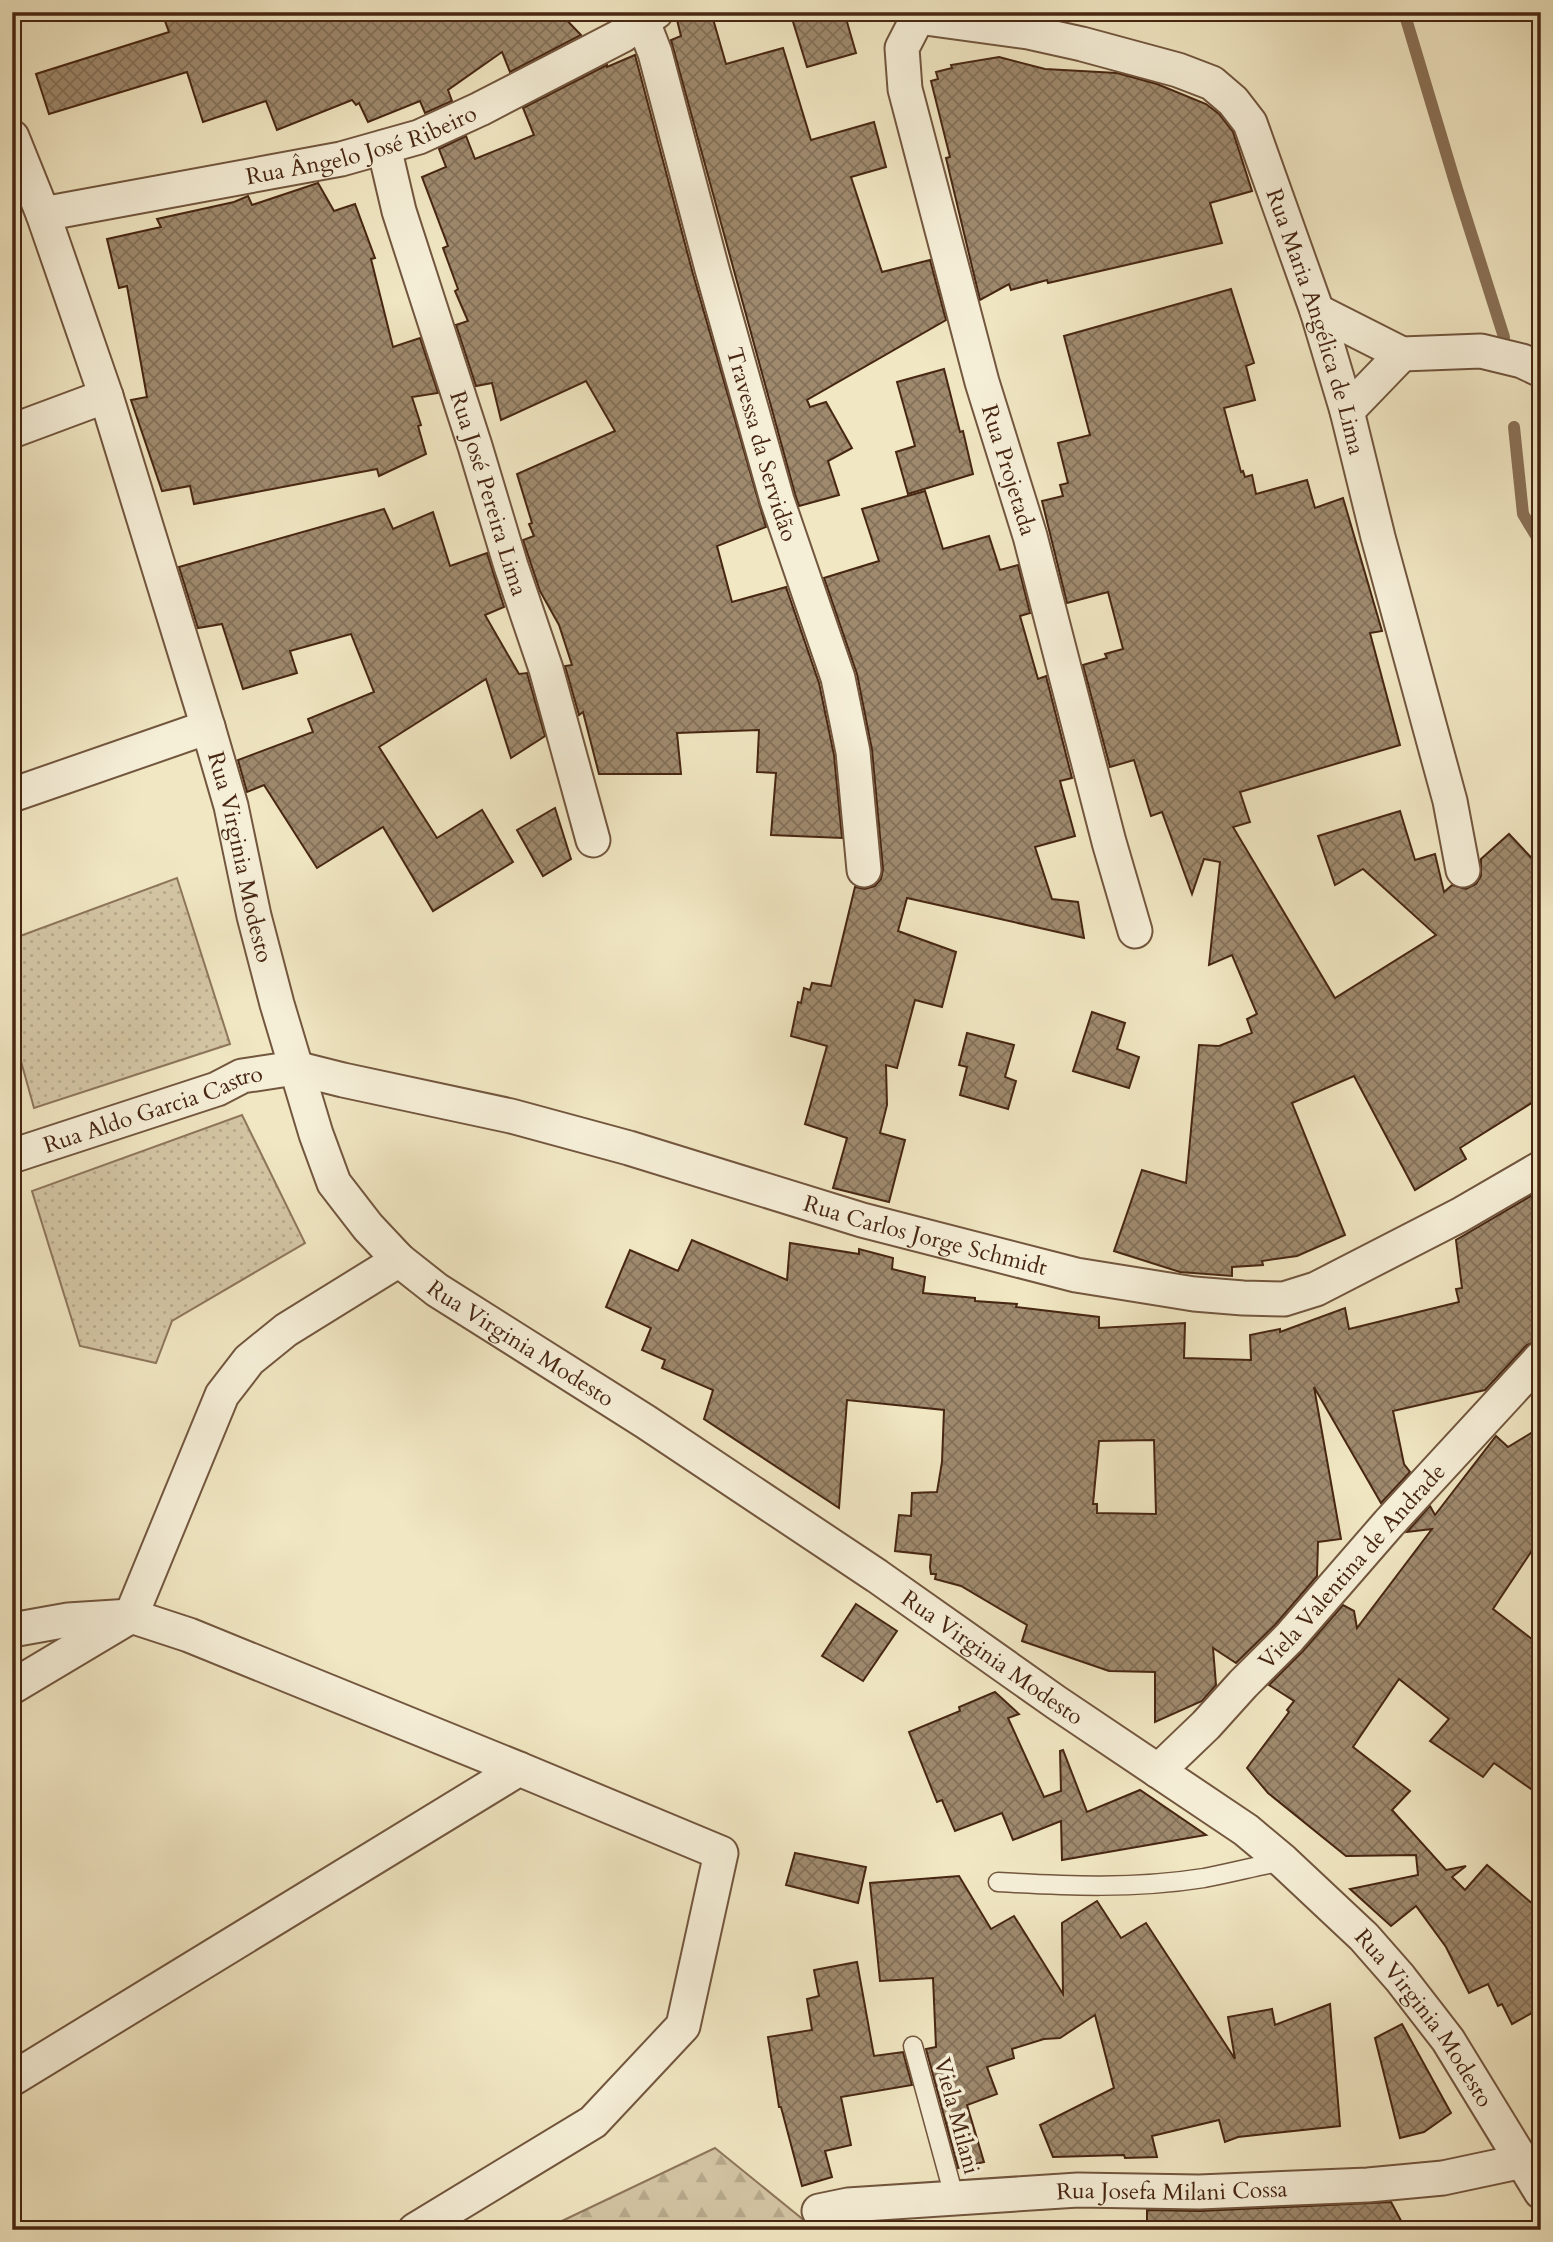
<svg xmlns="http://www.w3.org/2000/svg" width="1553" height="2242" viewBox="0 0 1553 2242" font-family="Cardo,serif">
<defs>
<pattern id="grass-dots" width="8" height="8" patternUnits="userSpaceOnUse" patternTransform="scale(1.75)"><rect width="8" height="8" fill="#d4c6a5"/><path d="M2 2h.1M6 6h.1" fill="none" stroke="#b7aa8d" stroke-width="1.8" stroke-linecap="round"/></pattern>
<pattern id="forest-firs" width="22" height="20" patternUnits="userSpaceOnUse" patternTransform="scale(1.75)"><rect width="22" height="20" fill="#d4c6a5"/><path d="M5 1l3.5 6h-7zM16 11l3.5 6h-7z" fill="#b7aa8d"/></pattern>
<pattern id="building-cross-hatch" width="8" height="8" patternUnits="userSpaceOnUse" patternTransform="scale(1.75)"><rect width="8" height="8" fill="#9f8a6e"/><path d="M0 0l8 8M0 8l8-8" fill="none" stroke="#837159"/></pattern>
</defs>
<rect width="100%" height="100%" fill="#f1e7c3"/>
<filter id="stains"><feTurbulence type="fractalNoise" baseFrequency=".00286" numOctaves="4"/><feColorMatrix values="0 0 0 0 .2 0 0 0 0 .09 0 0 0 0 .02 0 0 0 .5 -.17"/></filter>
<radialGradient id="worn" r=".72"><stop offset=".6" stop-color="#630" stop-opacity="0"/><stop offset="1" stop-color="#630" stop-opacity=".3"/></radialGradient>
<g fill="url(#grass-dots)" stroke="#8e765c" stroke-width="2">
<path d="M 177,878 L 230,1044 L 34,1108 L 12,1029 L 12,939 Z"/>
<path d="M 242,1115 L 305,1243 L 172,1321 L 156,1363 L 80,1346 L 32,1191 Z"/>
</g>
<path fill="url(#forest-firs)" stroke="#8e765c" stroke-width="2" d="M 715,2148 L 816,2230 L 543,2230 Z"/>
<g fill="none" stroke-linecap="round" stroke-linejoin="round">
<g stroke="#8a7258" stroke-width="12">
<path d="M 1404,12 L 1457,189 L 1504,337"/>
<path d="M 1514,427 L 1523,514 L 1541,544"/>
</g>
</g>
<g fill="url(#building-cross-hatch)" stroke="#472612" stroke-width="2" fill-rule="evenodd">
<path d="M 190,12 L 559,12 L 581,35 L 510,72 L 502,52 L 448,90 L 452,101 L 425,113 L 420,101 L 368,122 L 359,103 L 356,105 L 352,100 L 277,130 L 266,101 L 203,122 L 187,72 L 49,114 L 36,74 L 169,32 L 165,21 Z"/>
<path d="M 675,12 L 711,12 L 726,64 L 783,48 L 811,140 L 874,122 L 886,167 L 851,177 L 882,272 L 930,260 L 946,320 L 807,400 L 810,407 L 826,402 L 852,448 L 828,461 L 839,495 L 799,506 L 795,494 L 671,40 L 681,36 Z"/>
<path d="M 790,12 L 833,12 L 845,15 L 856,53 L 807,67 Z"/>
<path d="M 635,55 L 693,274 L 766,527 L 717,546 L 732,602 L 786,587 L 819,683 L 834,755 L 842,838 L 771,835 L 776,773 L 757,772 L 759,730 L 677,733 L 681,774 L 599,774 L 583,712 L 579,715 L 565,666 L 572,665 L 559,625 L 540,591 L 523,540 L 534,536 L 529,524 L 532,523 L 517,474 L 615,431 L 586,381 L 501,420 L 492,383 L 476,386 L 456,325 L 468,321 L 455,291 L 458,289 L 443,248 L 448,246 L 422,177 L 446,167 L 439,149 L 466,136 L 475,159 L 534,135 L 523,108 L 607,65 L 607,67 Z"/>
<path d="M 999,57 L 1045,69 L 1117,73 L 1157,84 L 1206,104 L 1219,114 L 1233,132 L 1252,191 L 1210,203 L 1222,243 L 1048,283 L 1047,280 L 1011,290 L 1009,284 L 980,300 L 946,158 L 950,157 L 931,81 L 938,79 L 936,72 L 952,68 L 951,65 Z"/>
<path d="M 318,183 L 334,211 L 355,204 L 375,258 L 371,259 L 393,347 L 420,338 L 438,393 L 412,397 L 421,425 L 418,426 L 426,454 L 379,476 L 377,469 L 194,504 L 190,486 L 162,491 L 131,400 L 147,397 L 127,286 L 119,288 L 107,239 L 161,227 L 157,219 L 234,202 L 248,196 L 252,205 Z"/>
<path d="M 1231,289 L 1254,363 L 1246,366 L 1255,400 L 1224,408 L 1241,472 L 1243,471 L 1245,477 L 1252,475 L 1256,494 L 1307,480 L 1315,508 L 1343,498 L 1382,631 L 1370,633 L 1400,745 L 1240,792 L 1250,822 L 1233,827 L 1335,998 L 1436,935 L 1363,869 L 1335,885 L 1318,836 L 1400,811 L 1415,860 L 1435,854 L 1444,892 L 1452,885 L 1466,889 L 1476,884 L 1481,876 L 1481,859 L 1509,834 L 1541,868 L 1541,1097 L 1460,1148 L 1466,1159 L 1415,1190 L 1354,1076 L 1292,1103 L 1345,1235 L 1297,1256 L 1262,1261 L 1263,1265 L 1232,1267 L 1232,1276 L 1180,1272 L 1114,1251 L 1142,1170 L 1186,1183 L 1199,1045 L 1219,1046 L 1252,1033 L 1247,1019 L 1257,1014 L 1232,955 L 1209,965 L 1220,862 L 1204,859 L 1192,894 L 1162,812 L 1151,816 L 1134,760 L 1110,767 L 1083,665 L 1107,658 L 1105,654 L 1123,649 L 1108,592 L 1067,603 L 1042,501 L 1063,496 L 1060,485 L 1068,483 L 1058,443 L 1090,435 L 1064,336 Z"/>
<path d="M 944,369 L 960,432 L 963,431 L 973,474 L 908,494 L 896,452 L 915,446 L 897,382 Z"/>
<path d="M 925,491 L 943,549 L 989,536 L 1000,570 L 1018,565 L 1030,613 L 1020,616 L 1038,679 L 1046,676 L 1072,778 L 1060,781 L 1075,836 L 1035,847 L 1052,899 L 1078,902 L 1084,938 L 907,898 L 898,931 L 956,952 L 942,1007 L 915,1000 L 897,1068 L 886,1065 L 887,1105 L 880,1133 L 905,1140 L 889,1202 L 833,1188 L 847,1138 L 805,1124 L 827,1046 L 791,1036 L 798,1002 L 801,1003 L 804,988 L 810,990 L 812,983 L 831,986 L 855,887 L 865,889 L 875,886 L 881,879 L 883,869 L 872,750 L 857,674 L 824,578 L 879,561 L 862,509 Z"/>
<path d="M 384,509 L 393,529 L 433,512 L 450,566 L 487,553 L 504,607 L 485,615 L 519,674 L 527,673 L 545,736 L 511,758 L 486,679 L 379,747 L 437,838 L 482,810 L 513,862 L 433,911 L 383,827 L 317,868 L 264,785 L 247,792 L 238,760 L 313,732 L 308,719 L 374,692 L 351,634 L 290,651 L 297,673 L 243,689 L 222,624 L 198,628 L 179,567 Z"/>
<path d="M 555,808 L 571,859 L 543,876 L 517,830 Z"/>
<path d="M 1092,1012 L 1125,1023 L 1117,1049 L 1139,1057 L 1129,1088 L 1073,1071 Z"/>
<path d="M 967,1033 L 1014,1045 L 1005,1077 L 1016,1081 L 1008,1109 L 960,1095 L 967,1067 L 959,1065 Z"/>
<path d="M 1541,1190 L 1541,1339 L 1527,1345 L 1485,1390 L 1393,1411 L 1404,1464 L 1410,1472 L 1381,1503 L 1314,1387 L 1341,1539 L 1318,1542 L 1317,1576 L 1275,1625 L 1236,1663 L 1213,1648 L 1216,1685 L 1202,1701 L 1155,1722 L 1155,1672 L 1109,1671 L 1022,1641 L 1027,1625 L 961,1586 L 935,1579 L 936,1574 L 931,1574 L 930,1567 L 931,1555 L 895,1551 L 899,1515 L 911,1516 L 912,1493 L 937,1492 L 942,1462 L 944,1410 L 847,1400 L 839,1508 L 704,1419 L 713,1390 L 662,1368 L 665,1360 L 642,1350 L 651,1328 L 606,1307 L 630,1250 L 678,1271 L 692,1240 L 787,1280 L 790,1243 L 859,1254 L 859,1249 L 893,1258 L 892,1269 L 925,1277 L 923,1293 L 975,1298 L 975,1301 L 1017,1304 L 1016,1307 L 1099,1317 L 1099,1328 L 1185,1323 L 1184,1358 L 1251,1360 L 1250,1335 L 1280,1329 L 1280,1332 L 1345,1308 L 1349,1329 L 1459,1302 L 1456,1289 L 1462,1288 L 1456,1240 ZM 1154,1440 L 1156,1514 L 1097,1513 L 1097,1504 L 1093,1504 L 1099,1441 Z"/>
<path d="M 1541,1427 L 1541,1537 L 1493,1609 L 1541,1646 L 1541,1796 L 1494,1763 L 1483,1777 L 1430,1741 L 1449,1719 L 1399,1679 L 1353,1747 L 1410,1791 L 1392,1810 L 1446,1870 L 1466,1866 L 1452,1877 L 1465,1890 L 1487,1865 L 1541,1911 L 1541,2008 L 1512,2024 L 1502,2004 L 1498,2006 L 1488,1984 L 1469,1993 L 1446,1947 L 1416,1906 L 1391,1926 L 1350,1889 L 1418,1875 L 1416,1855 L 1346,1856 L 1268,1793 L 1247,1768 L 1289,1712 L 1287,1710 L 1294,1701 L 1269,1685 L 1303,1651 L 1343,1605 L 1354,1611 L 1357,1628 L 1432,1529 L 1407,1532 L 1430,1506 L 1435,1515 L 1496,1436 L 1508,1447 Z"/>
<path d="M 856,1604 L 897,1631 L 863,1681 L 822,1656 Z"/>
<path d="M 995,1692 L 1019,1714 L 1008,1718 L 1044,1797 L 1061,1791 L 1060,1751 L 1063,1750 L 1087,1812 L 1140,1790 L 1206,1835 L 1062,1860 L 1061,1821 L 1013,1840 L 1002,1813 L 955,1831 L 942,1800 L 937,1802 L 909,1732 L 960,1711 L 959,1707 Z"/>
<path d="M 795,1853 L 866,1867 L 858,1903 L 786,1885 Z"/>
<path d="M 959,1876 L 991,1929 L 1014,1916 L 1063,1994 L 1062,1923 L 1097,1901 L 1121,1938 L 1146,1923 L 1235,2059 L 1228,2017 L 1272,2009 L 1275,2025 L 1330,2004 L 1340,2126 L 1238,2137 L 1225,2142 L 1219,2120 L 1152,2136 L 1157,2157 L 1125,2158 L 1124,2155 L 1053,2157 L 1040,2125 L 1114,2088 L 1095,2015 L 1060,2038 L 1044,2039 L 1012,2049 L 1014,2058 L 987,2067 L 997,2094 L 967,2105 L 984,2162 L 958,2168 L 926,2049 L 936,2047 L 933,1978 L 880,1981 L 870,1883 Z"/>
<path d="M 857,1962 L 874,2056 L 903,2052 L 912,2085 L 841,2097 L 851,2145 L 825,2151 L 832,2177 L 802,2186 L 781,2107 L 779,2107 L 768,2037 L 812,2030 L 807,1999 L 819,1996 L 814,1970 Z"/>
<path d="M 1402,2024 L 1451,2113 L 1424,2132 L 1400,2138 L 1375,2038 Z"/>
<path d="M 1391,2202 L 1406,2230 L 1147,2230 L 1147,2210 L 1200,2211 Z"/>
</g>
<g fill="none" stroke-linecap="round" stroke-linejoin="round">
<defs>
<g id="lane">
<path d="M 998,1882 C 1066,1886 1135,1889 1204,1878 C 1230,1873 1257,1866 1283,1861"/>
<path d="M 913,2046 L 955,2200"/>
</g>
<g id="street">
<path id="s1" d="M 913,12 L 918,17 L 902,48 L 905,89 L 982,382 L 1030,536 L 1109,842 L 1135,931"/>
<path id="s2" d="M 918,17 L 1028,32 L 1082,44 L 1178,70 L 1212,83 L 1233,101 L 1250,123 L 1317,311 L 1347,411 L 1378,537 L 1450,801 L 1463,870"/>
<path id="s3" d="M 643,22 L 655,53 L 712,269 L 777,500 L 838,678 L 853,752 L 864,870"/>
<path id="s4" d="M 12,137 L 43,214 L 106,396 L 208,727 L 231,806 L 254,916 L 277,1004 L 316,1134 L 334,1183 L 368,1227 L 399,1260 L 437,1290 L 646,1422 L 877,1576 L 1057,1703 L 1246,1830 L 1283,1861 L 1364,1937 L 1400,1978 L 1448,2040 L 1541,2192"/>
<path id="s5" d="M 384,147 L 399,211 L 475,446 L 511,566 L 546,669 L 593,840"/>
<path id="s6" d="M 43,214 L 341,159 L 419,137 L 480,109 L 623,35 L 656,12"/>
<path d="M 1317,311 L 1402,354 L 1481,351 L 1522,361 L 1541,370"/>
<path d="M 1347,411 L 1402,354"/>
<path d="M 12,431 L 106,396"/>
<path d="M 12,795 L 208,727"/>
<path id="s7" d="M 12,1156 L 217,1089 L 242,1076 L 295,1068 L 343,1080 L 511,1116 L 629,1148 L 862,1220 L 1076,1275 L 1194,1294 L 1243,1298 L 1284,1299 L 1316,1289 L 1460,1215 L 1541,1168"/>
<path d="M 12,1630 L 68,1620 L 131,1616 L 189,1635 L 519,1769"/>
<path d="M 12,1687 L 131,1616 L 222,1395 L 249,1360 L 286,1330 L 399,1260"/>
<path id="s8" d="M 1158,1771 L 1206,1725 L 1243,1684 L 1289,1638 L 1389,1523 L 1541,1358"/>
<path d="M 12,2079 L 519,1769 L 721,1853 L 683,2026 L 593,2122 L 415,2230"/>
<path id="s9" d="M 819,2211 L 848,2205 L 1078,2190 L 1199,2192 L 1368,2185 L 1443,2178 L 1523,2161"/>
</g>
</defs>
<use href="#lane" stroke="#72563e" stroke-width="21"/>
<use href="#street" stroke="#72563e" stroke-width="37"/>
<use href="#lane" stroke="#f6efd8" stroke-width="18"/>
<use href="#street" stroke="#f6efd8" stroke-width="33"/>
</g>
<g text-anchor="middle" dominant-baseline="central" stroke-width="7" stroke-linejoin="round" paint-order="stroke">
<g font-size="23" fill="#472612" stroke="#f6efd8">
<text stroke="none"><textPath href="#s6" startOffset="326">Rua Ângelo José Ribeiro</textPath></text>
<text stroke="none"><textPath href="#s2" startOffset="567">Rua Maria Angélica de Lima</textPath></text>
<text stroke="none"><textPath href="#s3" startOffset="439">Travessa da Servidão</textPath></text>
<text stroke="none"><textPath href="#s1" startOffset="478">Rua Projetada</textPath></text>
<text stroke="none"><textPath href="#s5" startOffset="362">Rua José Pereira Lima</textPath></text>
<text stroke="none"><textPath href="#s4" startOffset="756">Rua Virginia Modesto</textPath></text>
<text stroke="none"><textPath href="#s7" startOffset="149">Rua Aldo Garcia Castro</textPath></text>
<text stroke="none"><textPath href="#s7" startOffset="950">Rua Carlos Jorge Schmidt</textPath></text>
<text stroke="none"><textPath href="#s4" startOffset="1344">Rua Virginia Modesto</textPath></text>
<text stroke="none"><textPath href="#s8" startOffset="282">Viela Valentina de Andrade</textPath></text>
<text stroke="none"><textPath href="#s4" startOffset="1911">Rua Virginia Modesto</textPath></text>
<text stroke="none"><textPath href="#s4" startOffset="2478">Rua Virginia Modesto</textPath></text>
<text transform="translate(957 2116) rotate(75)">Viela Milani</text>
<text stroke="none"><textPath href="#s9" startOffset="354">Rua Josefa Milani Cossa</textPath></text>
</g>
</g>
<rect width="1553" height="2242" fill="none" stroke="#f1e7c3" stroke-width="42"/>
<rect x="14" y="14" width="1525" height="2214" fill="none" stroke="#472612" stroke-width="3.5"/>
<rect x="21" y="21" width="1511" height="2200" fill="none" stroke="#472612" stroke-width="2"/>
<rect width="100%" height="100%" filter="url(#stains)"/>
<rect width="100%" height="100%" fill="url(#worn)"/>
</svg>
